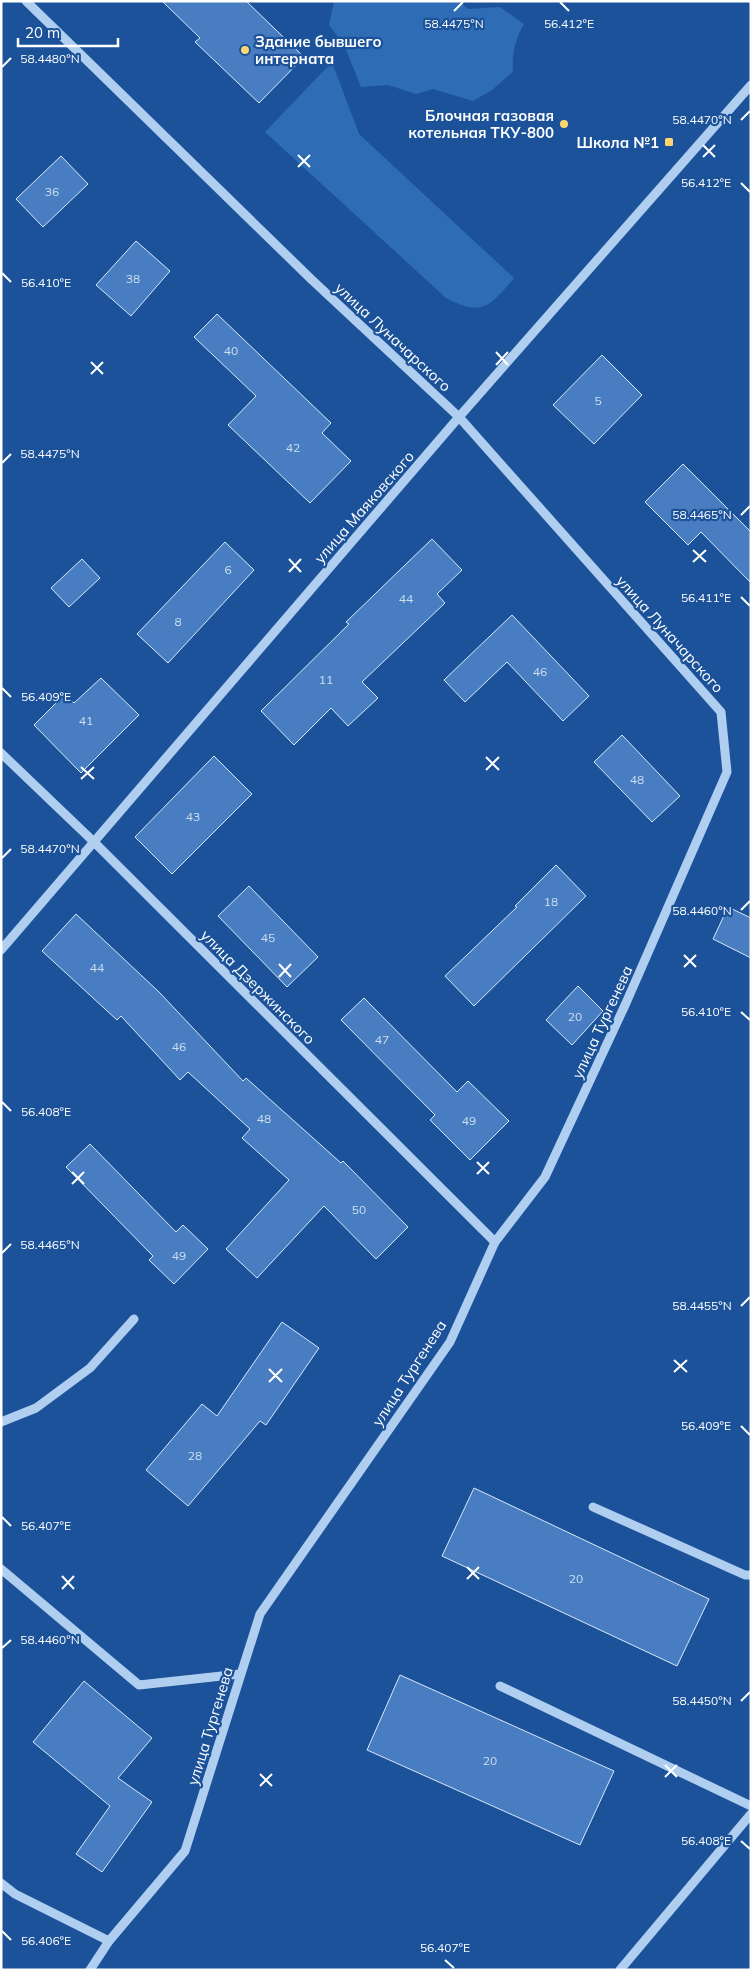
<svg xmlns="http://www.w3.org/2000/svg" width="752" height="1971" viewBox="0 0 752 1971" font-family="Mulish,sans-serif">
<rect width="100%" height="100%" fill="#1b5299"/>
<g fill="#2f6cb6">
<path d="M 334,1 L 459,1 L 468,9 L 500,7 L 524,24 C 515,40 512,53 513,72 L 492,90 L 473,101 L 433,89 L 416,94 L 388,85 L 361,87 L 344,45 L 329,25 Z"/>
<path d="M 332,62 L 359,134 L 514,278 C 490,307 482,317 446,298 L 265,132 Z"/>
</g>
<g fill="#487ec1" stroke="#d7e8fb">
<path d="M 162,1 L 246,1 L 304,57 L 259,103 L 195,42 L 200,38 Z"/>
<path d="M 61,156 L 88,184 L 43,227 L 16,199 Z"/>
<path d="M 136,241 L 170,271 L 131,316 L 96,285 Z"/>
<path d="M 217,314 L 331,423 L 322,433 L 351,461 L 310,503 L 228,425 L 256,396 L 194,337 Z"/>
<path d="M 602,355 L 642,395 L 594,444 L 553,405 Z"/>
<path d="M 683,464 L 751,532 L 751,583 L 701,532 L 688,545 L 645,502 Z"/>
<path d="M 432,539 L 462,570 L 437,594 L 445,603 L 362,682 L 378,698 L 348,726 L 331,708 L 294,745 L 261,711 L 349,624 L 346,622 Z"/>
<path d="M 225,542 L 254,570 L 168,663 L 137,634 Z"/>
<path d="M 82,559 L 100,578 L 69,607 L 51,588 Z"/>
<path d="M 512,615 L 589,696 L 563,721 L 507,662 L 465,702 L 444,680 Z"/>
<path d="M 101,678 L 139,715 L 81,773 L 34,725 L 65,694 L 74,703 Z"/>
<path d="M 622,735 L 680,796 L 652,822 L 594,762 Z"/>
<path d="M 214,756 L 252,794 L 172,874 L 135,837 Z"/>
<path d="M 556,865 L 586,896 L 474,1006 L 445,976 L 517,907 L 515,906 Z"/>
<path d="M 249,886 L 318,957 L 287,987 L 218,916 Z"/>
<path d="M 728,907 L 751,918 L 751,958 L 713,939 Z"/>
<path d="M 76,914 L 159,992 L 243,1081 L 246,1078 L 341,1163 L 343,1161 L 408,1227 L 376,1259 L 324,1206 L 257,1278 L 226,1249 L 289,1180 L 242,1138 L 250,1129 L 188,1072 L 180,1080 L 121,1016 L 117,1020 L 42,951 Z"/>
<path d="M 578,986 L 603,1011 L 572,1045 L 546,1020 Z"/>
<path d="M 364,998 L 457,1092 L 468,1081 L 509,1121 L 470,1160 L 430,1120 L 435,1115 L 341,1020 Z"/>
<path d="M 90,1144 L 176,1232 L 183,1225 L 208,1249 L 174,1284 L 149,1260 L 153,1256 L 66,1167 Z"/>
<path d="M 282,1322 L 319,1348 L 266,1425 L 260,1421 L 188,1506 L 146,1470 L 202,1404 L 217,1416 Z"/>
<path d="M 474,1488 L 709,1599 L 677,1666 L 442,1556 Z"/>
<path d="M 400,1675 L 614,1771 L 580,1845 L 367,1750 Z"/>
<path d="M 84,1681 L 152,1738 L 118,1778 L 152,1802 L 102,1872 L 76,1854 L 110,1806 L 33,1742 Z"/>
</g>
<g fill="none" stroke-linecap="round" stroke-linejoin="round">
<g stroke="#b0cef0" stroke-width="9">
<path d="M 26,1 L 312,280 L 459,417 L 721,712 L 727,772 L 626,1003 L 545,1177 L 495,1242 L 450,1342 L 260,1614 L 185,1851 L 109,1941 L 90,1970"/>
<path d="M 1,753 L 94,842 L 495,1242"/>
<path d="M 1,950 L 459,417 L 751,85"/>
<path d="M 1,1422 L 36,1408 L 90,1368 L 134,1319"/>
<path d="M 593,1507 L 745,1575 L 751,1575"/>
<path d="M 1,1569 L 139,1685 L 240,1674"/>
<path d="M 500,1686 L 751,1806"/>
<path d="M 1,1883 L 15,1894 L 109,1941"/>
<path d="M 620,1970 L 751,1814"/>
</g>
</g>
<path fill="none" stroke="#fff" stroke-width="2" d="M 560,2 L 569,11M 454,11 L 463,2M 2,67 L 11,58M 741,120 L 750,111M 703,145 L 715,157M 298,155 L 310,167M 703,157 L 715,145M 298,167 L 310,155M 741,183 L 750,192M 2,273 L 11,282M 496,352 L 508,365M 91,362 L 103,374M 496,365 L 508,352M 91,374 L 103,362M 2,463 L 11,454M 741,515 L 750,506M 693,550 L 706,562M 289,559 L 301,572M 693,562 L 706,550M 289,572 L 301,559M 741,597 L 750,606M 2,688 L 11,697M 486,757 L 499,770M 81,767 L 94,779M 486,770 L 499,757M 81,779 L 94,767M 2,858 L 11,849M 741,910 L 750,901M 684,955 L 696,967M 279,964 L 291,977M 684,967 L 696,955M 279,977 L 291,964M 741,1012 L 750,1020M 2,1102 L 11,1111M 477,1162 L 489,1174M 72,1172 L 84,1184M 477,1174 L 489,1162M 72,1184 L 84,1172M 2,1253 L 11,1244M 741,1306 L 750,1297M 674,1360 L 687,1372M 269,1369 L 282,1382M 674,1372 L 687,1360M 269,1382 L 282,1369M 741,1426 L 750,1435M 2,1517 L 11,1526M 467,1567 L 479,1579M 62,1576 L 74,1589M 467,1579 L 479,1567M 62,1589 L 74,1576M 2,1648 L 11,1640M 741,1701 L 750,1692M 665,1765 L 677,1777M 260,1774 L 272,1786M 665,1777 L 677,1765M 260,1786 L 272,1774M 741,1841 L 750,1849M 2,1931 L 11,1940M 445,1960 L 454,1968"/>
<g fill="#ffd570" stroke="#1b5299" stroke-width="2">
<circle cx="245" cy="50" r="5"/>
<circle cx="564" cy="124" r="5"/>
<rect x="664" y="137" width="10" height="10" rx="2.5"/>
</g>
<g text-anchor="middle" dominant-baseline="central" stroke-width="4.5" stroke-linejoin="round" paint-order="stroke">
<g font-size="12" fill="#d1dff0">
<text x="52" y="191">36</text>
<text x="133" y="278">38</text>
<text x="231" y="350">40</text>
<text x="598" y="400">5</text>
<text x="293" y="447">42</text>
<text x="228" y="569">6</text>
<text x="406" y="598">44</text>
<text x="178" y="621">8</text>
<text x="540" y="671">46</text>
<text x="326" y="679">11</text>
<text x="86" y="720">41</text>
<text x="637" y="779">48</text>
<text x="193" y="816">43</text>
<text x="551" y="901">18</text>
<text x="268" y="937">45</text>
<text x="97" y="967">44</text>
<text x="575" y="1016">20</text>
<text x="382" y="1039">47</text>
<text x="179" y="1046">46</text>
<text x="264" y="1118">48</text>
<text x="469" y="1120">49</text>
<text x="359" y="1209">50</text>
<text x="179" y="1255">49</text>
<text x="195" y="1455">28</text>
<text x="576" y="1578">20</text>
<text x="490" y="1760">20</text>
</g>
<g font-size="15" font-weight="bold" fill="#fff" stroke="#1b5299" text-anchor="end">
<text x="255" y="41" text-anchor="start">Здание бывшего<tspan x="255" dy="17">интерната</tspan></text>
<text x="554" y="115">Блочная газовая<tspan x="554" dy="17">котельная ТКУ-800</tspan></text>
<text x="659" y="142">Школа №1</text>
</g>
<g font-size="15" fill="#fff" stroke="#1b5299">
<text transform="translate(393 337) rotate(43)">улица Луначарского</text>
<text transform="translate(364 507) rotate(-49)">улица Маяковского</text>
<text transform="translate(670 634) rotate(48)">улица Луначарского</text>
<text transform="translate(258 987) rotate(45)">улица Дзержинского</text>
<text transform="translate(602 1022) rotate(-65)">улица Тургенева</text>
<text transform="translate(409 1373) rotate(-57)">улица Тургенева</text>
<text transform="translate(210 1726) rotate(-73)">улица Тургенева</text>
</g>
</g>
<g font-size="12" text-anchor="middle" fill="#fff" stroke="#1b5299" stroke-width="4.5" stroke-linejoin="round" paint-order="stroke">
<text x="454" y="28">58.4475°N</text>
<text x="569" y="28">56.412°E</text>
<text x="50" y="63">58.4480°N</text>
<text x="702" y="124">58.4470°N</text>
<text x="706" y="187">56.412°E</text>
<text x="46" y="287">56.410°E</text>
<text x="50" y="458">58.4475°N</text>
<text x="702" y="519">58.4465°N</text>
<text x="706" y="602">56.411°E</text>
<text x="46" y="701">56.409°E</text>
<text x="50" y="853">58.4470°N</text>
<text x="702" y="915">58.4460°N</text>
<text x="706" y="1016">56.410°E</text>
<text x="46" y="1116">56.408°E</text>
<text x="50" y="1249">58.4465°N</text>
<text x="702" y="1310">58.4455°N</text>
<text x="706" y="1430">56.409°E</text>
<text x="46" y="1530">56.407°E</text>
<text x="50" y="1644">58.4460°N</text>
<text x="702" y="1705">58.4450°N</text>
<text x="706" y="1845">56.408°E</text>
<text x="46" y="1945">56.406°E</text>
<text x="445" y="1952">56.407°E</text>
</g>
<rect width="752" height="1971" fill="none" stroke="#ffffff" stroke-width="5"/>
<path d="M18 38v8h100v-8" fill="none" stroke="#ffffff" stroke-width="2.5"/>
<text x="25" y="38" font-size="15" fill="#ffffff" stroke="#1b5299" stroke-width="4" paint-order="stroke">20 m</text>
</svg>
